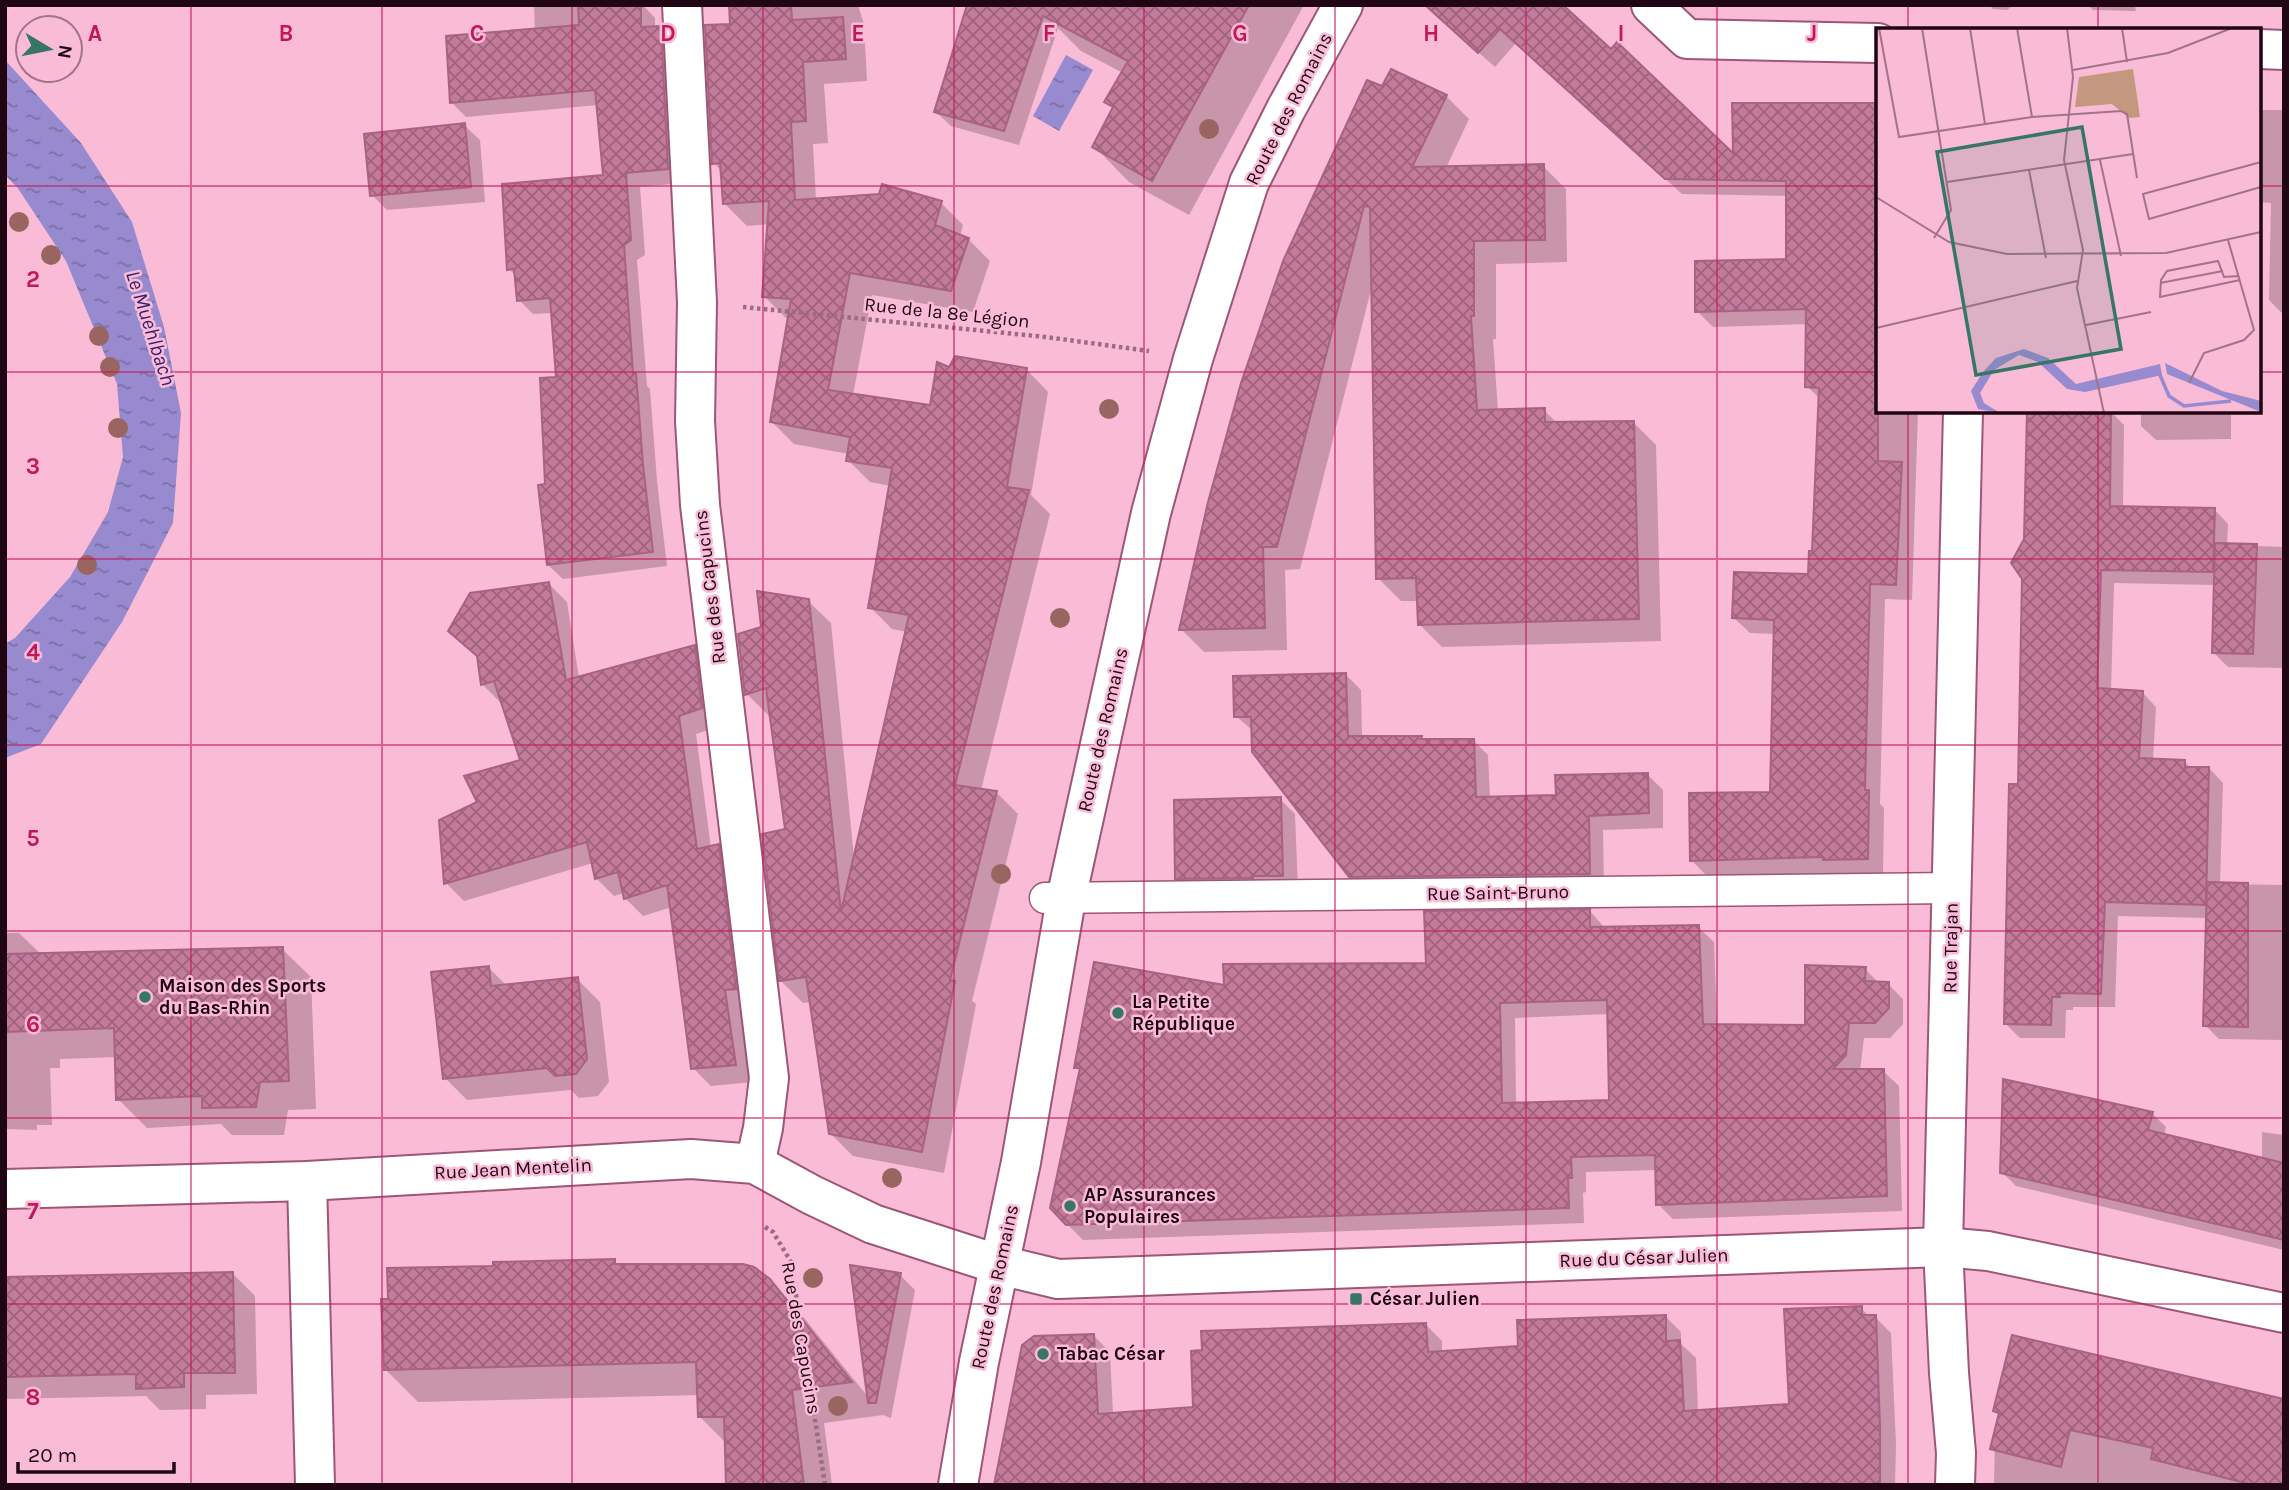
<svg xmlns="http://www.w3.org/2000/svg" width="2289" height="1490" viewBox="0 0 2289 1490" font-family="Karla,sans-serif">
<defs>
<pattern id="water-ripples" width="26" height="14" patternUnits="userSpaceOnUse" patternTransform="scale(1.75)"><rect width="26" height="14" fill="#978ace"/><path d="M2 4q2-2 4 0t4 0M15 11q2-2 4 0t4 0" fill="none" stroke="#7b6fa6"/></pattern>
<pattern id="building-cross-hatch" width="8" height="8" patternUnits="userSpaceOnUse" patternTransform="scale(1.75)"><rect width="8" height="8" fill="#c37a9b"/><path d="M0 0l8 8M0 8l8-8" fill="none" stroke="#9e627d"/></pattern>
</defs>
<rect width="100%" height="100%" fill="#fabbd6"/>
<g fill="url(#water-ripples)">
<path d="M 1066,55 L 1093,70 L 1059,131 L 1033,116 Z"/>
<path d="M 5,60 L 81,143 L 132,222 L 164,327 L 181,413 L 173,523 L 122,622 L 41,744 L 5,758 L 5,644 L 15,638 L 70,577 L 108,512 L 123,457 L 117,384 L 66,261 L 17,187 L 5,175 Z"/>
</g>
<g fill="#0003" fill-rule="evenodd">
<path d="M 534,5 L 643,5 L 655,18 L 655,28 L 660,28 L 675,43 L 682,183 L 640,187 L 645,255 L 637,260 L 647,386 L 650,389 L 657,481 L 667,566 L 563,579 L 548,565 L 558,379 L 553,313 L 533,314 L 519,300 L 516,276 L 509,269 L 605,177 L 598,105 L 466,117 L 451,102 L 535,31 Z"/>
<path d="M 731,5 L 858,5 L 864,24 L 867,81 L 824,84 L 828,143 L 813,144 L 816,200 L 941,203 L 963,225 L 960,236 L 968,239 L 990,261 L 973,312 L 872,295 L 853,395 L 932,407 L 949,370 L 1026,369 L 1048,392 L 1031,495 L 1050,514 L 981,790 L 996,792 L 1018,814 L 972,1001 L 976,1004 L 944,1173 L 853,1156 L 831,1134 L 811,1002 L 803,1003 L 781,981 L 787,830 L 771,715 L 769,716 L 747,694 L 763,628 L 808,601 L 831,623 L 854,858 L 907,632 L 892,629 L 870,607 L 891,486 L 870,482 L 848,460 L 849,454 L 794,444 L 772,422 L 789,318 L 786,318 L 764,296 L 769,224 L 747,226 L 725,204 L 722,172 L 714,163 L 731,26 Z"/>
<path d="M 1001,5 L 1044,18 L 1052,5 L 1304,5 L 1189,215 L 1129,182 L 1094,146 L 1114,109 L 1106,101 L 1123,73 L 1081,51 L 1058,28 L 1019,145 L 951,126 L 936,112 Z"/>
<path d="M 1560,5 L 1735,158 L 1878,105 L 1878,411 L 1918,411 L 1912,600 L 1885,599 L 1880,804 L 1884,808 L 1883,874 L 1841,875 L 1838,873 L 1708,877 L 1692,861 L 1772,793 L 1776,634 L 1750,633 L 1734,618 L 1810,575 L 1814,553 L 1821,400 L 1807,386 L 1808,324 L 1713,327 L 1697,311 L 1788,260 L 1788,196 L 1682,194 L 1516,43 L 1495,67 L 1443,21 Z"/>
<path d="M 1989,5 L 2014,5 L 2007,10 L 1993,9 Z"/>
<path d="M 2088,5 L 2229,5 L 2229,7 L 2135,6 L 2136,11 L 2093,10 Z"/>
<path d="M 1383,89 L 1446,96 L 1469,119 L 1446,168 L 1543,166 L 1566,189 L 1567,262 L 1496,264 L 1496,339 L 1493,339 L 1498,411 L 1544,410 L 1558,424 L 1633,422 L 1656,445 L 1661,641 L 1442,647 L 1419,624 L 1419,601 L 1401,601 L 1378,578 L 1372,286 L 1300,569 L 1285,570 L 1287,650 L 1204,652 L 1181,629 Z"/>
<path d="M 2259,110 L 2284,110 L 2284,315 L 2269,300 L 2271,203 L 2259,202 Z"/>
<path d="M 464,125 L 480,140 L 485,202 L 387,210 L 372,195 Z"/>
<path d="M 2110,411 L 2124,425 L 2123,508 L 2214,509 L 2228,524 L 2227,545 L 2284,547 L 2284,668 L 2228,667 L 2214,653 L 2215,585 L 2114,583 L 2111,691 L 2142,692 L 2156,707 L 2153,760 L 2184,761 L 2191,768 L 2209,768 L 2223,783 L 2220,884 L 2284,885 L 2284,1040 L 2219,1039 L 2205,1025 L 2208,918 L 2118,916 L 2115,1007 L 2073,1007 L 2073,1010 L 2066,1010 L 2065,1038 L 2020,1038 L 2006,1024 L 2020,786 Z"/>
<path d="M 2141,411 L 2231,411 L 2231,439 L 2156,440 L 2141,426 Z"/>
<path d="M 549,584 L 567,602 L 579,678 L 694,647 L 712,665 L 720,726 L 696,734 L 711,848 L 718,846 L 736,864 L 753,1082 L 711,1086 L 693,1068 L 672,907 L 643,916 L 625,898 L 624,893 L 614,896 L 596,878 L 593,863 L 464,901 L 446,883 L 479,803 L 522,761 L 502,702 L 500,702 L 482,684 L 479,659 L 450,631 Z"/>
<path d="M 1346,675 L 1361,690 L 1362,738 L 1421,738 L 1424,741 L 1473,740 L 1488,755 L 1490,798 L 1558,796 L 1648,775 L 1663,790 L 1663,828 L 1603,830 L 1604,889 L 1366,891 L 1350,876 L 1253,731 L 1236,716 Z"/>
<path d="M 1280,799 L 1295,814 L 1298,890 L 1192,894 L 1177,878 Z"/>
<path d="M 1590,911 L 1605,928 L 1698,927 L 1714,942 L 1717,1026 L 1806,1027 L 1865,969 L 1879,983 L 1888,984 L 1903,999 L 1903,1024 L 1890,1038 L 1864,1038 L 1860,1071 L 1883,1071 L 1899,1086 L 1902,1211 L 1673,1219 L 1658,1204 L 1657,1170 L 1586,1172 L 1586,1192 L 1583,1193 L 1584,1223 L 1083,1240 L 1067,1224 L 1081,1072 L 1075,1067 L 1225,987 L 1428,964 ZM 1609,1014 L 1611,1102 L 1516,1104 L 1515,1018 Z"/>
<path d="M 5,933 L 19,933 L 42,955 L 282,949 L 311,977 L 316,1109 L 288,1110 L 284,1135 L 232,1135 L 221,1124 L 147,1128 L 118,1099 L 117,1057 L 60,1059 L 60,1068 L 50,1068 L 52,1125 L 37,1125 L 37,1130 L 5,1129 Z"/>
<path d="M 488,967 L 507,986 L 577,979 L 600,1002 L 609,1082 L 598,1096 L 579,1098 L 571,1090 L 467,1100 L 445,1078 Z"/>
<path d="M 2152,1113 L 2166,1127 L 2164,1136 L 2262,1159 L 2262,1132 L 2284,1135 L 2284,1250 L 2016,1186 L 2002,1172 Z"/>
<path d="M 614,1261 L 619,1266 L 763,1274 L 796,1308 L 869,1398 L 900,1275 L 915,1290 L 891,1418 L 883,1415 L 824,1423 L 832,1485 L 729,1485 L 727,1444 L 699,1416 L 699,1395 L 418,1402 L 385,1369 L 389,1301 L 495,1268 Z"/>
<path d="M 232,1273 L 255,1296 L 257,1394 L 206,1395 L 206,1409 L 160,1410 L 146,1396 L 5,1399 L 5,1279 Z"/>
<path d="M 1861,1308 L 1870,1317 L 1875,1317 L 1891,1333 L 1896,1444 L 1895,1485 L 995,1485 L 1094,1336 L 1110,1352 L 1113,1414 L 1195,1408 L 1426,1325 L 1442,1341 L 1442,1353 L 1520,1347 L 1665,1316 L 1681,1332 L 1681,1344 L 1696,1358 L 1698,1412 L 1791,1405 Z"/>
<path d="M 2284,1400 L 2284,1485 L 1994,1485 L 1995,1439 L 2000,1416 L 1995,1411 Z"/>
</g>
<g fill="url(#building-cross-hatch)" stroke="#a96282" stroke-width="2" fill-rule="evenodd">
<path d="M 578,5 L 641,5 L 641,27 L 661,26 L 668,169 L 626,173 L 631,240 L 624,245 L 633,373 L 636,373 L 643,465 L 653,552 L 547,565 L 538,485 L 545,484 L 540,378 L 556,377 L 550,298 L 517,301 L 514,269 L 507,270 L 502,184 L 603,175 L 595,90 L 450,103 L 446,36 L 579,25 Z"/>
<path d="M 729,5 L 791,5 L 792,20 L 843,17 L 846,59 L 803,62 L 806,121 L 791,122 L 795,200 L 879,194 L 882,184 L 942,201 L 935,225 L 969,238 L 951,291 L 850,273 L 828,390 L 930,405 L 937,362 L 949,367 L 955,356 L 1027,368 L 1007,487 L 1029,490 L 955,785 L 997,791 L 950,980 L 955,981 L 922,1152 L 829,1134 L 806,977 L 779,981 L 762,834 L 785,829 L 766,688 L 745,695 L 738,634 L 761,627 L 757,591 L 809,599 L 841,912 L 909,615 L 868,608 L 892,468 L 846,461 L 850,437 L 770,422 L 791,299 L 762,297 L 769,201 L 723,204 L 720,163 L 712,164 L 705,25 L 730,24 Z"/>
<path d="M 967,5 L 1249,5 L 1152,181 L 1092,147 L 1113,107 L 1104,102 L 1128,61 L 1043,16 L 1004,131 L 934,112 Z"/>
<path d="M 1425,5 L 1563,5 L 1611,49 L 1617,42 L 1733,153 L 1732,103 L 1878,103 L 1878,461 L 1902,462 L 1896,585 L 1870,584 L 1865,790 L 1869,790 L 1868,859 L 1823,860 L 1823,857 L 1690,861 L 1689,793 L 1770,792 L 1774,620 L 1732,618 L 1734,572 L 1808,574 L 1809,551 L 1812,551 L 1819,388 L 1805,387 L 1806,309 L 1695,312 L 1695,261 L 1786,259 L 1786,181 L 1665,179 L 1500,29 L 1478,53 Z"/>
<path d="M 1391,69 L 1447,95 L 1412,167 L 1544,164 L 1545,240 L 1474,241 L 1474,316 L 1471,316 L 1477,410 L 1545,408 L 1545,422 L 1634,421 L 1639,619 L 1418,625 L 1416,578 L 1376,579 L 1370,207 L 1364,206 L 1277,547 L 1263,547 L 1265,628 L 1179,630 L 1208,502 L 1241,383 L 1283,261 L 1367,80 L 1382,86 Z"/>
<path d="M 465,123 L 471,187 L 370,196 L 364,134 Z"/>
<path d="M 2027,411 L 2111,411 L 2110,506 L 2215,508 L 2213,572 L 2101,570 L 2097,688 L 2143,691 L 2139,758 L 2185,760 L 2185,767 L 2209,767 L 2206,905 L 2105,902 L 2101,994 L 2059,993 L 2060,997 L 2052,997 L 2051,1025 L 2004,1024 L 2009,784 L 2018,784 L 2022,579 L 2011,563 L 2024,539 Z"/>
<path d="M 2215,543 L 2257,544 L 2253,654 L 2212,653 Z"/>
<path d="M 549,582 L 566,680 L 695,645 L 702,708 L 679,716 L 697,849 L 719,844 L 736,989 L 725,990 L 736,1065 L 691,1069 L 667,885 L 624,899 L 618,872 L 595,879 L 587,842 L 444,884 L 439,820 L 477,802 L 464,776 L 520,760 L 494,681 L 481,685 L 477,656 L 448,631 L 470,593 Z"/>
<path d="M 1346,673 L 1348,736 L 1422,736 L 1421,739 L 1474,739 L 1476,797 L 1556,795 L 1555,775 L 1648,773 L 1649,813 L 1589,816 L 1590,874 L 1349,877 L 1252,752 L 1251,717 L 1234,717 L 1233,676 Z"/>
<path d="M 1281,797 L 1283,876 L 1253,876 L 1253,878 L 1175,879 L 1174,800 Z"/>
<path d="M 2207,882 L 2248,883 L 2248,1027 L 2203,1026 Z"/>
<path d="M 1590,909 L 1590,927 L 1699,925 L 1703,1024 L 1805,1025 L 1805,965 L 1866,967 L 1865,981 L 1889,982 L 1889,1008 L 1875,1023 L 1849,1023 L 1846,1055 L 1833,1069 L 1884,1069 L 1887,1196 L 1656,1205 L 1655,1155 L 1571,1157 L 1572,1178 L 1568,1178 L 1569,1208 L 1066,1225 L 1050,1208 L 1080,1068 L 1074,1068 L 1094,962 L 1224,985 L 1223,964 L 1426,963 L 1424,911 ZM 1607,1000 L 1609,1100 L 1502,1103 L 1500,1003 Z"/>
<path d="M 283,947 L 289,1081 L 260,1082 L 256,1107 L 202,1108 L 202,1096 L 116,1100 L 114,1028 L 5,1032 L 5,954 Z"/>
<path d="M 489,966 L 491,986 L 578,977 L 587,1059 L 576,1074 L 555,1076 L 547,1068 L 443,1079 L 431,972 Z"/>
<path d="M 2003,1079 L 2153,1112 L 2148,1130 L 2284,1163 L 2284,1240 L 2000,1173 Z"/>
<path d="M 615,1259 L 615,1264 L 743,1264 L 754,1267 L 770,1279 L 852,1382 L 792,1390 L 804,1485 L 726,1485 L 724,1417 L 698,1417 L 696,1362 L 384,1370 L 381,1299 L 388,1299 L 387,1268 L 493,1266 L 493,1262 Z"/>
<path d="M 850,1265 L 901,1273 L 876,1403 L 868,1403 Z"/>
<path d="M 233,1272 L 235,1373 L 184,1373 L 184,1387 L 136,1389 L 136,1374 L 5,1377 L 5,1277 Z"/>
<path d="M 1862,1306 L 1862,1315 L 1876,1315 L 1880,1427 L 1880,1485 L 994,1485 L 1022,1345 L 1034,1336 L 1094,1334 L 1098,1414 L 1193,1407 L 1191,1351 L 1202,1350 L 1201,1331 L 1426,1323 L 1428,1352 L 1518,1346 L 1517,1320 L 1666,1315 L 1666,1341 L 1680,1340 L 1684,1411 L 1789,1404 L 1784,1309 Z"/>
<path d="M 2012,1335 L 2284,1399 L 2284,1485 L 2253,1485 L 2151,1459 L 2153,1448 L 2070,1430 L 2061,1467 L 1990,1449 L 1999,1413 L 1993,1411 Z"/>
</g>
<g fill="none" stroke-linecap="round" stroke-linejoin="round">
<defs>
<path id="lane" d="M 1045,898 L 1952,888"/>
<g id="street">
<path d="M 682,5 L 697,302 L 695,421 L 700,505 L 769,1078 L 763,1128 L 755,1164"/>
<path d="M 1651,5 L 1687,39 L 1878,43"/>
<path d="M 2259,49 L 2284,50"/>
<path d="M 307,1181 L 315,1485"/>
<path d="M 5,1189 L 307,1181 L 691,1159 L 755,1164 L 812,1195 L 873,1224 L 1000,1265 L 1058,1279 L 1943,1247 L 1988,1251 L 2284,1313"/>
<path d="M 1955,1485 L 1956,1453 L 1949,1373 L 1943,1247 L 1963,411"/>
</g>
<path id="primary" d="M 958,1485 L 979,1362 L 1021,1162 L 1066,899 L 1151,513 L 1193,359 L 1249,183 L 1286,109 L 1343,5"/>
</defs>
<use href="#lane" stroke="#9c5677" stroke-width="33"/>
<use href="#street" stroke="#9c5677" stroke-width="42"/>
<use href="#primary" stroke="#9c5677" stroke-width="42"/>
<g stroke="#9b6c81" stroke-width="4.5" stroke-dasharray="3.5 3.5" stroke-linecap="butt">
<path d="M 743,307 L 1046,337 L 1149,351"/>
<path d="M 765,1227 L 773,1232 L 791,1262 L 825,1485"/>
</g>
<use href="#lane" stroke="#fff" stroke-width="30"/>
<use href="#street" stroke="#fff" stroke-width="38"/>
<use href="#primary" stroke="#fff" stroke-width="38"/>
</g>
<g fill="#996560">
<circle cx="1209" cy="129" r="10"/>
<circle cx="19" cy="222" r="10"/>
<circle cx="51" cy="255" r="10"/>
<circle cx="99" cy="336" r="10"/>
<circle cx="110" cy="367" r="10"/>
<circle cx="1109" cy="409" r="10"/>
<circle cx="118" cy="428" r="10"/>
<circle cx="87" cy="565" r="10"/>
<circle cx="1060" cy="618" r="10"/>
<circle cx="1001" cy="874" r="10"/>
<circle cx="892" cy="1178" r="10"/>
<circle cx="813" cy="1278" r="10"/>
<circle cx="838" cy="1406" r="10"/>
</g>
<path fill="none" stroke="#c2185b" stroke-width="2" stroke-opacity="0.55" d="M 191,5 L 191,1485M 382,5 L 382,1485M 572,5 L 572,1485M 763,5 L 763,1485M 954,5 L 954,1485M 1144,5 L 1144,1485M 1335,5 L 1335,1485M 1526,5 L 1526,1485M 1717,5 L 1717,1485M 1908,5 L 1908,30M 2098,5 L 2098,30M 5,186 L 1878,186M 2259,186 L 2284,186M 5,372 L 1878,372M 2259,372 L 2284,372M 1908,411 L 1908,1485M 2098,411 L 2098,1485M 5,559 L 2284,559M 5,745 L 2284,745M 5,931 L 2284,931M 5,1118 L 2284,1118M 5,1304 L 2284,1304"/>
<g fill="#377664" stroke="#fabbd6" stroke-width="2.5">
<circle cx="145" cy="997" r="7"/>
<circle cx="1118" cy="1013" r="7"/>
<circle cx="1070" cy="1206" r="7"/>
<rect x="1349" y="1292" width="14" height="14" rx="3.5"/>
<circle cx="1043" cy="1354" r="7"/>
</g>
<g text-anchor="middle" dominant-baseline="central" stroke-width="5" stroke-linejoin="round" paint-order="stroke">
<g font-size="19" fill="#200613" stroke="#fabbd6">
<text transform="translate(1289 109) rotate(-63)">Route des Romains</text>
<text transform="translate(947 313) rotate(6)">Rue de la 8e Légion</text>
<text transform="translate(710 587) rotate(-97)">Rue des Capucins</text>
<text transform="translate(1103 730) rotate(-77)">Route des Romains</text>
<text transform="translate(1498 893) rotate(-1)">Rue Saint-Bruno</text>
<text transform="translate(1951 948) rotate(-89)">Rue Trajan</text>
<text transform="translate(513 1169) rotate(-3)">Rue Jean Mentelin</text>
<text transform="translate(1644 1258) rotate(-2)">Rue du César Julien</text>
<text transform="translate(995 1287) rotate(-78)">Route des Romains</text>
<text transform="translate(801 1338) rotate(80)">Rue des Capucins</text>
</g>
<g font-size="19" font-weight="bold" fill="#200613" stroke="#fabbd6" text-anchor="start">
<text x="159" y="986">Maison des Sports<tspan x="159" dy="22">du Bas-Rhin</tspan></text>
<text x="1132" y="1002">La Petite<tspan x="1132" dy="22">République</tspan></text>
<text x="1084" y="1195">AP Assurances<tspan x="1084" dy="22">Populaires</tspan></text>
<text x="1370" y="1299">César Julien</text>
<text x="1057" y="1354">Tabac César</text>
</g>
<g font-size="21" font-style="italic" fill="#371e6e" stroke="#fabbd6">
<text transform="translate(151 328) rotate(72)">Le Muehlbach</text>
</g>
</g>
<g transform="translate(1876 28)">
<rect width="385" height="385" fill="#fabbd6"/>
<path d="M 257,41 L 264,89 L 253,90 L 236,76 L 199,79 L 203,49 Z" fill="#c4987e"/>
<path d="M 148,321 L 172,330 L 200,356 L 284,336 L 286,347 L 209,364 L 191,361 L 162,334 L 143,327 L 118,342 L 104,365 L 108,375 L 124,385 L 102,381 L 95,363 L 107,344 L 120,330 ZM 289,335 L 346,363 L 385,373 L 385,384 L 291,346 Z" fill="#978ace"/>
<path fill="none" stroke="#978ace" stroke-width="3.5" d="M 284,347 L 293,368 L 308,378 L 355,373"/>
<path fill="none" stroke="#a37388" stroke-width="2" d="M 3,0 L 23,109 L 156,89 L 245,83 L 251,86 L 261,150M 46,0 L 75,182 L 58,210M 94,0 L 109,96M 141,0 L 156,89M 191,0 L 197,49 L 188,132 L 207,222 L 201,260 L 228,385M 246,0 L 251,34M 197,42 L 292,25 L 356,0M 224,132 L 245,228M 385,134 L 267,166 L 273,191 L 385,159M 153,142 L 170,230M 71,154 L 257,126M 0,169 L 73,214 L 131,226 L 290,225 L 385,204M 362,248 L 348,249 L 342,233 L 291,243 L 285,252 L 284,269 L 364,252M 284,255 L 347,243M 210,297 L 275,284M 0,300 L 201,253M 313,355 L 328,325 L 368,312 L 378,302 L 352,212"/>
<path fill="#377664" fill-opacity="0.15" stroke="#377664" stroke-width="3.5" d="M 206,99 L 245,321 L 100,347 L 61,124 Z"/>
<rect width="385" height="385" fill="none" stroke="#200613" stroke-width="3.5"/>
</g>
<g font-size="23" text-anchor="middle" font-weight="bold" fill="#c2185b" stroke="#fabbd6" stroke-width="5" stroke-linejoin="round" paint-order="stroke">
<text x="95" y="41">A</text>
<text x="286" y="41">B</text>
<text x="477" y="41">C</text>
<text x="668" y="41">D</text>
<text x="858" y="41">E</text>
<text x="1049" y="41">F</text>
<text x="1240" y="41">G</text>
<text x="1431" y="41">H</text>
<text x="1621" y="41">I</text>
<text x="1812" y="41">J</text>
<text x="33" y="287">2</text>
<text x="33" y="474">3</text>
<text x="33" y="660">4</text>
<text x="33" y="846">5</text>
<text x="33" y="1032">6</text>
<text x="33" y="1219">7</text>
<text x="33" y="1405">8</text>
</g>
<rect width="2289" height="1490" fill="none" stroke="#200613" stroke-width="14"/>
<g transform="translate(49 49) rotate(100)"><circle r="33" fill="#fabbd6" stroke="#a37388" stroke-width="2"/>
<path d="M0-5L12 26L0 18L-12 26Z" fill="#377664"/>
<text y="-10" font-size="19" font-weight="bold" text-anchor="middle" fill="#200613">N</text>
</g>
<path d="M18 1462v10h156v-10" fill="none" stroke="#200613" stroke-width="3.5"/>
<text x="28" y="1462" font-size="21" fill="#200613" stroke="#fabbd6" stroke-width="5" paint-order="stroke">20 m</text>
</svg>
